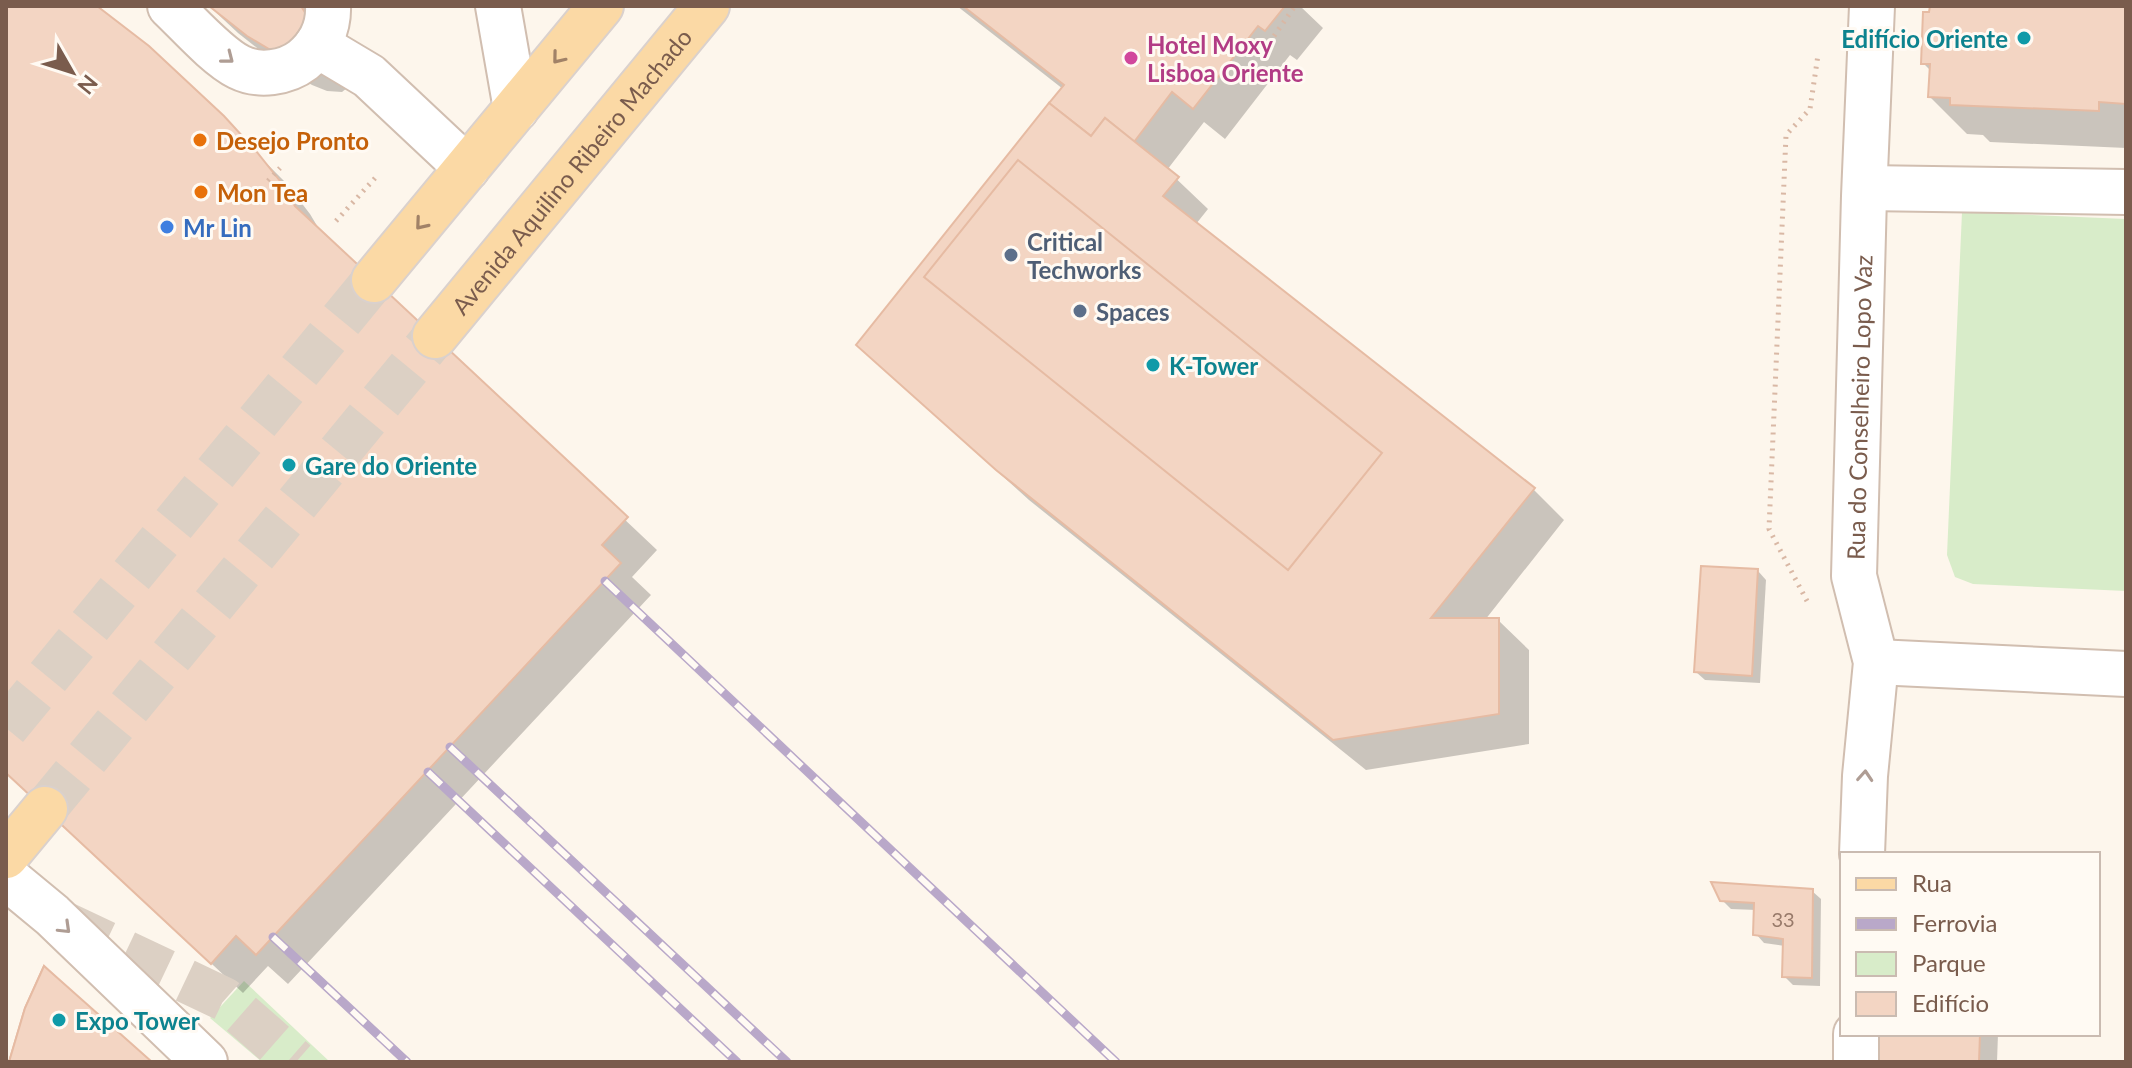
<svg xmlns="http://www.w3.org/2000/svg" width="2132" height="1068" viewBox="0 0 2132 1068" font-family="Lato,sans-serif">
<rect width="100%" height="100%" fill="#fdf6ec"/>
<g fill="#d8ecc9">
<path d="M 1962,212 L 2126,219 L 2126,591 L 1973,584 L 1955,577 L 1947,555 Z"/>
<path d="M 244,981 L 330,1062 L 262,1062 L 210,1018 Z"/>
</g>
<g fill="#0003">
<path d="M 6,6 L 94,6 L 186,82 L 287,184 L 310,214 L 322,234 L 657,550 L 632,577 L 651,595 L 288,984 L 268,966 L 243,993 L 6,772 Z"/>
<path d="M 209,6 L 304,6 L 341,55 L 347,88 L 342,92 L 327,91 L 312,85 L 280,66 L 238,33 Z"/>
<path d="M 957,6 L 1300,6 L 1323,28 L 1297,60 L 1290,55 L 1225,139 L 1204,122 L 1167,170 L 1208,209 L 1196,224 L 1534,490 L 1564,520 L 1485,620 L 1498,620 L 1529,650 L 1529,744 L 1366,770 L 1029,500 L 890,375 L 859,345 L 1063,89 Z"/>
<path d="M 1932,6 L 2126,6 L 2126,148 L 1990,142 L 1983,135 L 1967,134 L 1930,97 L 1931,71 L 1923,63 Z"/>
<path d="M 1758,571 L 1766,580 L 1760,683 L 1705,680 L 1696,672 Z"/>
<path d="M 1812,891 L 1821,899 L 1820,986 L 1793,985 L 1784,976 L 1785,946 L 1764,943 L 1756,934 L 1756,910 L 1731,909 L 1722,900 Z"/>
<path d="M 1874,1034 L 1998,1034 L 1997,1062 L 1872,1062 Z"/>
</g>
<g fill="#f3d5c3" stroke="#e6bba3" stroke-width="2">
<path d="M 6,6 L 97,6 L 149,46 L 224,116 L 256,151 L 280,181 L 295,206 L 628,517 L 602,545 L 621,563 L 256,955 L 236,936 L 211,964 L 6,773 Z"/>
<path d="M 209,6 L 301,6 L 311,22 L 279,55 L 247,36 Z"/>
<path d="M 963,6 L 1285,6 L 1265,31 L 1258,26 L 1193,109 L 1172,92 L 1134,142 L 1105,118 L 1091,136 L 1049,103 L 1064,85 Z"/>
<path d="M 1930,6 L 2126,6 L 2126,104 L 2099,102 L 2099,111 L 1950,105 L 1950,98 L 1928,97 L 1930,64 L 1921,64 L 1923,12 L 1929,12 Z"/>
<path d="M 1049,103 L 1091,136 L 1105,118 L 1179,177 L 1163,196 L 1535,488 L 1431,618 L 1499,618 L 1499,714 L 1333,740 L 996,470 L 856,345 Z"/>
<path d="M 1018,160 L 1382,453 L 1288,570 L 924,277 Z"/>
<path d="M 1701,566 L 1758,569 L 1752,676 L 1694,672 Z"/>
<path d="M 1711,882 L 1813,889 L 1812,978 L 1782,977 L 1783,939 L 1753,935 L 1754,903 L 1720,901 Z"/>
<path d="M 44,966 L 91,1012 L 105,1029 L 123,1062 L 9,1062 L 25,1008 Z"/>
<path d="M 44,966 L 152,1062 L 9,1062 L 25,1008 Z"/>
<path d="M 1871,1034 L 1980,1034 L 1979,1062 L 1870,1062 Z"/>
</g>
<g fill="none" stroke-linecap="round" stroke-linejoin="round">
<path stroke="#dcd0c4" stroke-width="44" stroke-dasharray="44 22" stroke-linecap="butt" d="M 66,924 L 224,999 L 296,1062"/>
<g stroke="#dcd0c4" stroke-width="44" stroke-dasharray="44 22" stroke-linecap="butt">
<path d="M 6,728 L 374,280"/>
<path d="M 45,809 L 435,336"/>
</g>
<defs>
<g id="minor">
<path d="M 170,6 C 189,24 217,56 239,67 C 259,77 286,73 303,60 C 320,46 329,27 328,6"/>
<path d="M 498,6 L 516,109"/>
<path d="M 317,45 L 369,76 L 467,168"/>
<path d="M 1865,188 L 2126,192"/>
<path d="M 1876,662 L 2126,674"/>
<path id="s1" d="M 1862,854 L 1865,776 L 1876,662 L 1854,576 L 1864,196 L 1872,6"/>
<path d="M 6,877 L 52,915 L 205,1062"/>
<path d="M 1856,1062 L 1856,1034"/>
</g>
<g id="major">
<path d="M 374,280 L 601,6"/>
<path id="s2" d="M 435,336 L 707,6"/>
<path d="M 6,856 L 45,809"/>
</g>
</defs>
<use href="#minor" stroke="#d1beb0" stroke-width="48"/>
<use href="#major" stroke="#dad1cd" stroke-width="48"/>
<g stroke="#d9b8a5" stroke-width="5" stroke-dasharray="2 6" stroke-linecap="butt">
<path d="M 1274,36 L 1295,6"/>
<path d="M 268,181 L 280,168"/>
<path d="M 336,221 L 376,177"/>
<path d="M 1807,601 L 1769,529 L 1786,135 L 1810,109 L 1818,55"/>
</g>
<use href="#minor" stroke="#fff" stroke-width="44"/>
<use href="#major" stroke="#fbd9a5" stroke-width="44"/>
<defs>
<g id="rail">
<path d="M 605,581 L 1116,1062"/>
<path d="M 450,747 L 787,1062"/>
<path d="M 428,772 L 737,1062"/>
<path d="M 273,937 L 407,1062"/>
</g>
</defs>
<use href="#rail" stroke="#b9a8c9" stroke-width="9"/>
<use href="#rail" stroke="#fffaf3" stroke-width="6" stroke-dasharray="18" stroke-linecap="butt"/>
</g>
<defs><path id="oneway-chevron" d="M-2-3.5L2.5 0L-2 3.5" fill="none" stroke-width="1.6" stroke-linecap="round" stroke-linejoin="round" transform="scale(2)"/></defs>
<g stroke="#af9d94">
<use href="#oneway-chevron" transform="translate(228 58) rotate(38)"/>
<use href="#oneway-chevron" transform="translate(1865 776) rotate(-86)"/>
<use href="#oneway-chevron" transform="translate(65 928) rotate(44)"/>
</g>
<g stroke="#a18267">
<use href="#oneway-chevron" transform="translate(558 58) rotate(129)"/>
<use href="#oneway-chevron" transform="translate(421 224) rotate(130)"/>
</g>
<g fill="#0f9aa8" stroke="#fffaf3" stroke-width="3">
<circle cx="2024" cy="38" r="8"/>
<circle cx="1153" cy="365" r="8"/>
<circle cx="289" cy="465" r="8"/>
<circle cx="59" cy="1020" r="8"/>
</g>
<circle fill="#d1479c" stroke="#fffaf3" stroke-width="3" cx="1131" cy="58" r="8"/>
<g fill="#e8710a" stroke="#fffaf3" stroke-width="3">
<circle cx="200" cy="140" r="8"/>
<circle cx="201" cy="192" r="8"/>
</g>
<circle fill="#3f7fe0" stroke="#fffaf3" stroke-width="3" cx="167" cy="227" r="8"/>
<g fill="#5c6f8a" stroke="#fffaf3" stroke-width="3">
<circle cx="1011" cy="255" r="8"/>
<circle cx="1080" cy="311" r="8"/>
</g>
<g text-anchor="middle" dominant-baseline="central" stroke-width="6" stroke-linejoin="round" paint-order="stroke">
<g font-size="20" fill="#987a6a">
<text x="1783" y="919">33</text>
</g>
<g font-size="24" font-weight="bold" fill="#0d838f" stroke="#fffaf3" text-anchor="start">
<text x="2008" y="38" text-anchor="end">Edifício Oriente</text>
<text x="1169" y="365">K-Tower</text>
<text x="305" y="465">Gare do Oriente</text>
<text x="75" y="1020">Expo Tower</text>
</g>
<g font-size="24" font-weight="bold" fill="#b23c85" stroke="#fffaf3" text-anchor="start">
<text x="1147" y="44">Hotel Moxy<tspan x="1147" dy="28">Lisboa Oriente</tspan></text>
</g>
<g font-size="24" font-weight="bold" fill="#c56008" stroke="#fffaf3" text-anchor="start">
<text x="216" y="140">Desejo Pronto</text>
<text x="217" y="192">Mon Tea</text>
</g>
<g font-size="24" fill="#7a5c4d" stroke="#fffaf3">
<text stroke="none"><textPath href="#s2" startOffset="214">Avenida Aquilino Ribeiro Machado</textPath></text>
<text stroke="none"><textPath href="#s1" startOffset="450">Rua do Conselheiro Lopo Vaz</textPath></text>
</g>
<g font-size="24" font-weight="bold" fill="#366cbe" stroke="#fffaf3" text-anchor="start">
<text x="183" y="227">Mr Lin</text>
</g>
<g font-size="24" font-weight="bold" fill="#4e5e75" stroke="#fffaf3" text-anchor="start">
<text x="1027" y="241">Critical<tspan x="1027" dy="28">Techworks</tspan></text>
<text x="1096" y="311">Spaces</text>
</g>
</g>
<rect width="2132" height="1068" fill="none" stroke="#7a5c4d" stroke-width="16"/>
<rect x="1840" y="852" width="260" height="184" fill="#fffaf3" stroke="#cabbb1" stroke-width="2"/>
<rect x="1856" y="878" width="40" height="12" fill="#fbd9a5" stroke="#cabbb1" stroke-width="2"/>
<text x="1912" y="892" font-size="24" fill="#7a5c4d">Rua</text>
<rect x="1856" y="918" width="40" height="12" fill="#b9a8c9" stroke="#cabbb1" stroke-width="2"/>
<text x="1912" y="932" font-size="24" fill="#7a5c4d">Ferrovia</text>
<rect x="1856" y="952" width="40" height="24" fill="#d8ecc9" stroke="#cabbb1" stroke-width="2"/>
<text x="1912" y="972" font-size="24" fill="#7a5c4d">Parque</text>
<rect x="1856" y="992" width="40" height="24" fill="#f3d5c3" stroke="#cabbb1" stroke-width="2"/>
<text x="1912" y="1012" font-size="24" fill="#7a5c4d">Edifício</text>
<g transform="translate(72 72) rotate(129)" stroke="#fffaf3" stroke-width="6" paint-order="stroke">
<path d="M0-6L14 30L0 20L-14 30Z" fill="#7a5c4d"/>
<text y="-12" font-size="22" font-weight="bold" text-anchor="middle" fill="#7a5c4d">N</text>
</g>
</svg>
